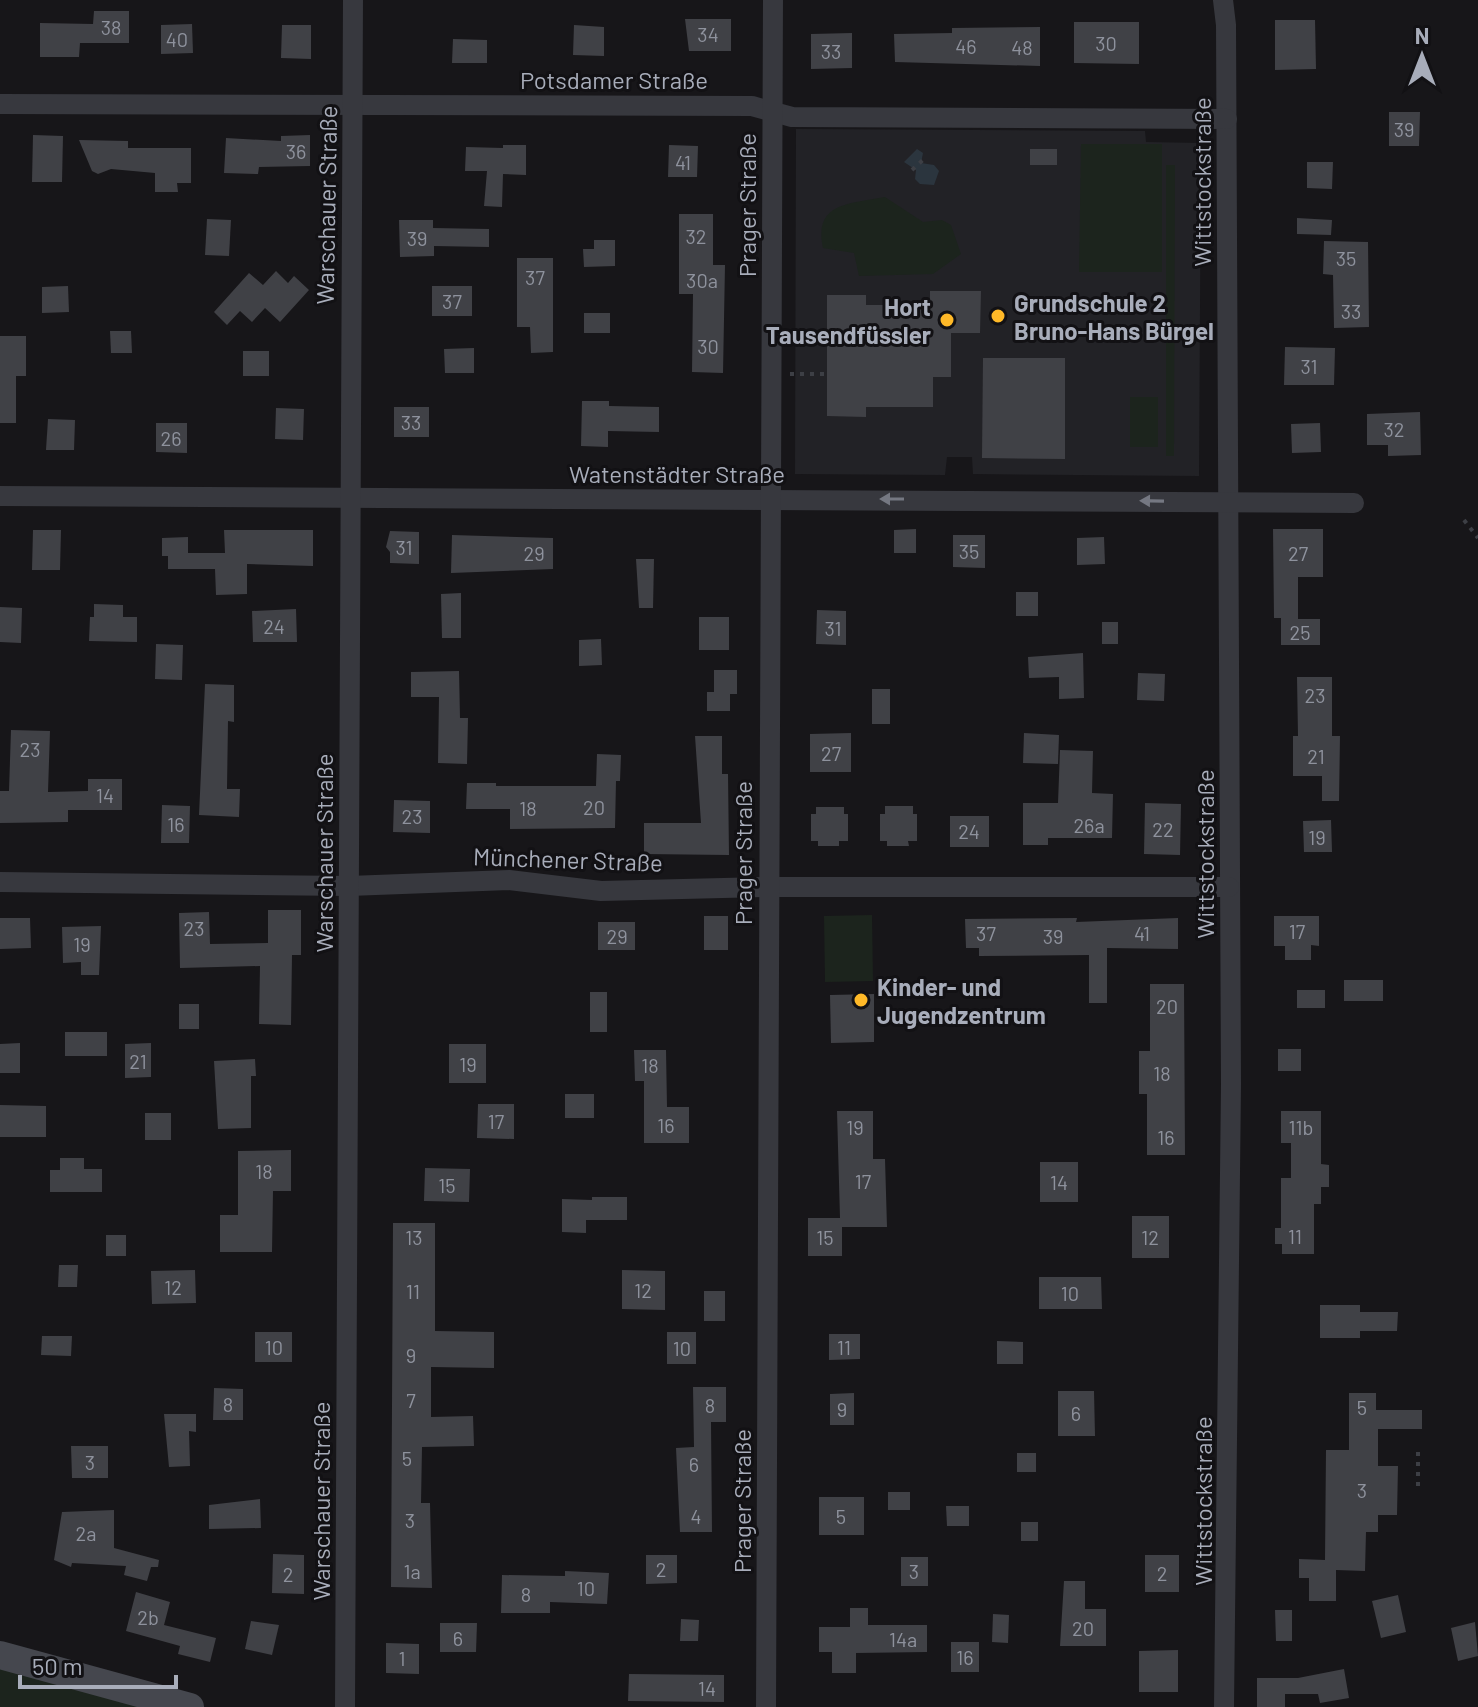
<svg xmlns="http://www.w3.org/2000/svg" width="1478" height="1707" viewBox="0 0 1478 1707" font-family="Barlow,sans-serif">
<rect width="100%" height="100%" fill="#171619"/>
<path fill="#222226" d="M 796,129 L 1145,131 L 1146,142 L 1201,143 L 1199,476 L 973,474 L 972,457 L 947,457 L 945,475 L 795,474 Z"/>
<g fill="#1c241d">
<path d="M 1081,144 L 1162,144 L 1162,272 L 1079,272 Z"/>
<path d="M 1166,165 L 1175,165 L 1174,456 L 1166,456 Z"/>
<path d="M 885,197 L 923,222 L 942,220 L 951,225 L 961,254 L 933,274 L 859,276 L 854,253 L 823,248 C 813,202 850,204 885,197 Z"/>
<rect x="1130" y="397" width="28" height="50"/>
<path d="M 872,915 L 873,981 L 825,982 L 824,916 Z"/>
<path d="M 0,1667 L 152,1707 L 0,1707 Z"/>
</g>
<path fill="#2b353e" d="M 917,149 L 923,153 L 921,163 L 934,165 L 939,171 L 934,185 L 920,184 L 915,179 L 916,170 L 904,162 Z"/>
<g fill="#404146">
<path d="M 94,11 L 129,11 L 129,43 L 80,43 L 79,57 L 40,57 L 40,23 L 93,24 Z"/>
<path d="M 685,19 L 731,19 L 731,51 L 689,51 Z"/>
<path d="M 1275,20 L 1315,20 L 1316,69 L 1275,70 Z"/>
<path d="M 1074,22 L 1139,22 L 1139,64 L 1074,63 Z"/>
<path d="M 192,24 L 193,53 L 161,54 L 161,25 Z"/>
<path d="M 282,25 L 311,25 L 311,59 L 281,58 Z"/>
<path d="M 574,25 L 604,27 L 604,56 L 573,55 Z"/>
<path d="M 1040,27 L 1040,66 L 895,62 L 894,34 L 952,33 L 952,28 Z"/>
<path d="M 852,33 L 852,68 L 811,69 L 811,34 Z"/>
<path d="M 453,39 L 487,40 L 487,63 L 452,63 Z"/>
<path d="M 1389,112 L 1420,112 L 1419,146 L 1389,146 Z"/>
<path d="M 33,135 L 63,136 L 62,182 L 32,182 Z"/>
<path d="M 310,135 L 310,166 L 259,167 L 258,174 L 224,173 L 226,138 L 281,141 L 281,136 Z"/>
<path d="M 79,140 L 128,141 L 128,148 L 191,148 L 191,183 L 177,183 L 178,192 L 155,192 L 155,173 L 111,169 L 98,174 L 92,171 Z"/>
<path d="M 503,145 L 526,145 L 526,175 L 503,174 L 502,207 L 484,206 L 487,171 L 465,171 L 466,147 L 503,148 Z"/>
<path d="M 669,145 L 698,146 L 697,177 L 668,177 Z"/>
<rect x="1030" y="149" width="27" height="16"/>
<path d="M 1307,162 L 1333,162 L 1332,189 L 1307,188 Z"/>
<path d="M 679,214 L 713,214 L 713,265 L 725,265 L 723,373 L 692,372 L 693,294 L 679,294 Z"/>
<path d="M 1297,218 L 1332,220 L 1331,235 L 1297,234 Z"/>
<path d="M 207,219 L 231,220 L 229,256 L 205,255 Z"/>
<path d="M 399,220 L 433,220 L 433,228 L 489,229 L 489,247 L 434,246 L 434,256 L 400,257 Z"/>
<path d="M 594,240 L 615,240 L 615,266 L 584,267 L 583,249 L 594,249 Z"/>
<path d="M 1324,241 L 1368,242 L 1369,327 L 1334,328 L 1333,275 L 1323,274 Z"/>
<path d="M 517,258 L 553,258 L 553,352 L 531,353 L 530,327 L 517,327 Z"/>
<path d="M 276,271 L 288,283 L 294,276 L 309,290 L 280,322 L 265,308 L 252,322 L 240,311 L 227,325 L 214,312 L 249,273 L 263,285 Z"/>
<path d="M 68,286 L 69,312 L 42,313 L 42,287 Z"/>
<rect x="432" y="286" width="40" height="30"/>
<path d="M 930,291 L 981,291 L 980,333 L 951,333 L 951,377 L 933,377 L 933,407 L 866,407 L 866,417 L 827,416 L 827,295 L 866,295 L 866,305 L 930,305 Z"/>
<rect x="584" y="313" width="26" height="20"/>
<path d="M 110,331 L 131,331 L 132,353 L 111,353 Z"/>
<path d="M 0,336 L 26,336 L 26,376 L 16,376 L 16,423 L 0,423 Z"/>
<path d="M 1285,347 L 1335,348 L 1334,385 L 1284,385 Z"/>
<path d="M 474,348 L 474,373 L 445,373 L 444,349 Z"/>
<rect x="243" y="351" width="26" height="25"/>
<path d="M 983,358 L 1065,358 L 1065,459 L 982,458 Z"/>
<path d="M 582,401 L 609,401 L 609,406 L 659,407 L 659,432 L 608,431 L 608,447 L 581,446 Z"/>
<rect x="394" y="407" width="35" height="30"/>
<path d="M 276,408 L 304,409 L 303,440 L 275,439 Z"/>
<path d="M 1420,412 L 1421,455 L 1388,456 L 1388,445 L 1367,445 L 1367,414 Z"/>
<path d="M 48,419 L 75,420 L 74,450 L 46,450 Z"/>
<path d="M 156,423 L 187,423 L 187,453 L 156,452 Z"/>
<path d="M 1320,423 L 1321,452 L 1292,453 L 1291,424 Z"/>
<path d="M 916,529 L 916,553 L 894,553 L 894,530 Z"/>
<path d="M 1273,529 L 1323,529 L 1323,577 L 1298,577 L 1298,619 L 1320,619 L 1320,645 L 1281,645 L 1281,618 L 1274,618 Z"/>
<path d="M 33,530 L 61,530 L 60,570 L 32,570 Z"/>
<path d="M 224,530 L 313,530 L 313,566 L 247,564 L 247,594 L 216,595 L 215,569 L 168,569 L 168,556 L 162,556 L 162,538 L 188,537 L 188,553 L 225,553 Z"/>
<path d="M 390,531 L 419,532 L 419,564 L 390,563 L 390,552 L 386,547 Z"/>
<path d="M 452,535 L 553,538 L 553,569 L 451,573 Z"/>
<path d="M 953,535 L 985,535 L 985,568 L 953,567 Z"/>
<path d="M 1104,537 L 1105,564 L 1077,565 L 1077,538 Z"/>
<path d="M 636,559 L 654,559 L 653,608 L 639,608 Z"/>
<rect x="1016" y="592" width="22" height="24"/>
<path d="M 461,593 L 461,638 L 442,638 L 441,594 Z"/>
<path d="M 94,604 L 123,605 L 123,617 L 137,617 L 137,642 L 89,641 L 90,617 L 94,617 Z"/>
<path d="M 0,607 L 22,608 L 21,643 L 0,642 Z"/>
<path d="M 296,609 L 297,642 L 253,642 L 252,611 Z"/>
<path d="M 817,610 L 846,611 L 846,645 L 816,644 Z"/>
<rect x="699" y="617" width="30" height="33"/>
<rect x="1102" y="622" width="16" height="22"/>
<path d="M 601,639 L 602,665 L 579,666 L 579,640 Z"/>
<path d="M 156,644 L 183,645 L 182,680 L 155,679 Z"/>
<path d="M 1083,653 L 1084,698 L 1059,699 L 1059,677 L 1029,678 L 1028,657 Z"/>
<path d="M 714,670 L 737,670 L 737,694 L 730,694 L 730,711 L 707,711 L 707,692 L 714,692 Z"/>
<path d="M 459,671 L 460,718 L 468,718 L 467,764 L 438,763 L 439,697 L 411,697 L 411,672 Z"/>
<path d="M 1138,673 L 1165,674 L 1164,701 L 1137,700 Z"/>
<path d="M 1297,677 L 1332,677 L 1332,736 L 1340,736 L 1339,801 L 1322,801 L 1322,776 L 1293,776 L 1293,736 L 1298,736 Z"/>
<path d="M 205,684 L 234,685 L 234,722 L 228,721 L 227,789 L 240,789 L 239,817 L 199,815 Z"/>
<rect x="872" y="689" width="18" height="35"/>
<path d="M 11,730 L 50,731 L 48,792 L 88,791 L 88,779 L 122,779 L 122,810 L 68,810 L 68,822 L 0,823 L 0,791 L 9,791 Z"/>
<path d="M 851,733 L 851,772 L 810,772 L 810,734 Z"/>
<path d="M 1024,733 L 1059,735 L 1058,764 L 1023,763 Z"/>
<path d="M 695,736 L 722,736 L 722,774 L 728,774 L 729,855 L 644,854 L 644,823 L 701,823 Z"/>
<path d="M 1060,750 L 1093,751 L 1092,793 L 1113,794 L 1112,838 L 1048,838 L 1048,845 L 1023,845 L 1023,803 L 1058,803 Z"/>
<path d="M 597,754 L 621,755 L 620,781 L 616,781 L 615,828 L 510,829 L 510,809 L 466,809 L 467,783 L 496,783 L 496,786 L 596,786 Z"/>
<path d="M 394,800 L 430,801 L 430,833 L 393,832 Z"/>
<path d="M 1145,803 L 1181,804 L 1180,855 L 1144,854 Z"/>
<path d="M 162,805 L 190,806 L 189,843 L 161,843 Z"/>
<path d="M 885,806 L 913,806 L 913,814 L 917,814 L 917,841 L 908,841 L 909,846 L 887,846 L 887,841 L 880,841 L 880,814 L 885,814 Z"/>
<path d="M 816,807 L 844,807 L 844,814 L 848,814 L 848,841 L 839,841 L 839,846 L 818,846 L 818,841 L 811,841 L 811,814 L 816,814 Z"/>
<rect x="950" y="816" width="39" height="31"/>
<path d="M 1331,820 L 1332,852 L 1304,852 L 1303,821 Z"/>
<path d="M 268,910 L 301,910 L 301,955 L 292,955 L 291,1025 L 259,1024 L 260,966 L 180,968 L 179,913 L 209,912 L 210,944 L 268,943 Z"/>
<rect x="704" y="916" width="24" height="34"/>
<path d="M 1274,916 L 1319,916 L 1319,946 L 1311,945 L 1311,960 L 1285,960 L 1285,946 L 1274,946 Z"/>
<path d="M 0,918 L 30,918 L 31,948 L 0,949 Z"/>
<path d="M 1077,918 L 1076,922 L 1178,918 L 1178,949 L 1107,948 L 1107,1003 L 1089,1003 L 1089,955 L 979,956 L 979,948 L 966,948 L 965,919 Z"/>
<rect x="598" y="922" width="37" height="28"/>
<path d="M 101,926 L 99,975 L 81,975 L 81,962 L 63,963 L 62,927 Z"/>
<rect x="1344" y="980" width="39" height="21"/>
<path d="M 1150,984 L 1184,984 L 1185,1155 L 1147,1155 L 1147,1094 L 1139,1094 L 1139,1051 L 1150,1051 Z"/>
<rect x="1297" y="990" width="28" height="18"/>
<rect x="590" y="992" width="17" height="40"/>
<path d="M 874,994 L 874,1042 L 831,1043 L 830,995 Z"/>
<rect x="179" y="1004" width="20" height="25"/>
<rect x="65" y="1032" width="42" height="24"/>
<path d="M 20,1043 L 20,1073 L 0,1073 L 0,1044 Z"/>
<path d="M 151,1043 L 151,1077 L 125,1078 L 125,1044 Z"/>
<rect x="449" y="1044" width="37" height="39"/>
<rect x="1278" y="1049" width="23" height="22"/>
<path d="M 634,1050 L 666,1050 L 667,1107 L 689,1107 L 689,1143 L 644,1143 L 644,1081 L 635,1081 Z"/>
<path d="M 255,1059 L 256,1076 L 251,1076 L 251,1128 L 218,1129 L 214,1061 Z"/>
<rect x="565" y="1094" width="29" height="24"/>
<path d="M 478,1104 L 514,1104 L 514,1139 L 477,1138 Z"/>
<path d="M 0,1105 L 46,1106 L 46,1137 L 0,1137 Z"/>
<path d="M 837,1111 L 873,1111 L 873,1159 L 885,1159 L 887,1227 L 842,1227 L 842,1256 L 808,1256 L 808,1218 L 840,1218 Z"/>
<path d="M 1281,1111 L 1321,1111 L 1321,1164 L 1329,1165 L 1329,1187 L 1321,1187 L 1321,1204 L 1314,1204 L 1314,1254 L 1282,1254 L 1282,1244 L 1275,1244 L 1275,1228 L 1281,1228 L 1281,1178 L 1291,1178 L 1291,1143 L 1281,1143 Z"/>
<rect x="145" y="1113" width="26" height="27"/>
<path d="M 291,1150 L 291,1191 L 273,1191 L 272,1252 L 220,1252 L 220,1215 L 238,1215 L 238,1151 Z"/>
<path d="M 60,1158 L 84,1158 L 84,1169 L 102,1169 L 102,1192 L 50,1192 L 50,1170 L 60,1170 Z"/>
<rect x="1040" y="1162" width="38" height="40"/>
<path d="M 425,1168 L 470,1169 L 469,1202 L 424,1201 Z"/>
<path d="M 592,1197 L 627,1197 L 627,1220 L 586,1220 L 586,1233 L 562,1232 L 562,1199 L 592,1200 Z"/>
<rect x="1132" y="1216" width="37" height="42"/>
<path d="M 393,1223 L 435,1223 L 435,1331 L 494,1332 L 494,1368 L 431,1367 L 431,1417 L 473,1416 L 474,1446 L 422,1447 L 421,1503 L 430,1503 L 432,1588 L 391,1587 Z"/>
<rect x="106" y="1235" width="20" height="21"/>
<path d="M 59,1265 L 78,1265 L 77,1287 L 58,1287 Z"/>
<path d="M 195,1270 L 196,1303 L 152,1304 L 151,1271 Z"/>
<path d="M 622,1270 L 665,1271 L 665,1310 L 622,1309 Z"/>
<path d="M 1039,1277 L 1101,1277 L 1102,1309 L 1039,1309 Z"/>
<rect x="704" y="1291" width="21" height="30"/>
<path d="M 1320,1305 L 1360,1305 L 1360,1312 L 1398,1312 L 1397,1331 L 1360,1331 L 1360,1338 L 1320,1338 Z"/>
<rect x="255" y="1332" width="37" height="30"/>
<rect x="667" y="1332" width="29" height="32"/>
<path d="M 829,1334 L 860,1334 L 860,1359 L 829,1360 Z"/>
<path d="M 42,1336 L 72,1336 L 71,1356 L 41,1355 Z"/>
<path d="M 997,1341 L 1023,1342 L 1023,1364 L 997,1364 Z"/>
<path d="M 693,1387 L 726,1387 L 726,1422 L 711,1422 L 712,1532 L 680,1532 L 676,1448 L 694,1447 Z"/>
<path d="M 214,1388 L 243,1389 L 243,1420 L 213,1420 Z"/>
<path d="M 1058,1391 L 1094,1391 L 1095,1436 L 1058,1436 Z"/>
<path d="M 854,1393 L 854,1425 L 830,1425 L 830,1394 Z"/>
<path d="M 1349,1393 L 1376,1393 L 1376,1410 L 1422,1410 L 1422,1429 L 1378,1429 L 1378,1466 L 1398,1466 L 1397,1515 L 1378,1515 L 1378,1532 L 1366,1532 L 1365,1571 L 1336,1570 L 1336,1601 L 1309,1601 L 1309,1578 L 1299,1578 L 1299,1559 L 1325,1560 L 1326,1450 L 1349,1450 Z"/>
<path d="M 164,1414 L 196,1414 L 196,1432 L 189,1431 L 190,1466 L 169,1467 Z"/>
<path d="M 71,1446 L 108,1446 L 108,1478 L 72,1478 Z"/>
<rect x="1017" y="1453" width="19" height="19"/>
<rect x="888" y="1492" width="22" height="18"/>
<rect x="819" y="1497" width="45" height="38"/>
<path d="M 260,1499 L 261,1528 L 209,1529 L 209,1505 Z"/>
<path d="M 946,1506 L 969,1506 L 969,1526 L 947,1526 Z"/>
<path d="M 114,1510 L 114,1548 L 159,1560 L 158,1567 L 151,1567 L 147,1581 L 124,1575 L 126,1566 L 72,1563 L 71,1567 L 54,1560 L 62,1512 Z"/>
<rect x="1021" y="1522" width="17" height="19"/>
<path d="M 273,1554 L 304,1555 L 304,1594 L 272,1593 Z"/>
<path d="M 646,1555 L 677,1555 L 677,1583 L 646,1584 Z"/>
<rect x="1145" y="1555" width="34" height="37"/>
<rect x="901" y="1557" width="27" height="29"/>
<path d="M 565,1571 L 609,1573 L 607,1604 L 550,1602 L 550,1613 L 501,1613 L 502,1575 L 565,1576 Z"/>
<path d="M 1064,1581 L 1085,1581 L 1085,1609 L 1106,1609 L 1106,1646 L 1060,1646 Z"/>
<path d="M 136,1592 L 170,1602 L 164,1625 L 216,1638 L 210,1662 L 178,1654 L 180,1646 L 126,1631 Z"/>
<path d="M 1398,1595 L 1406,1632 L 1381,1638 L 1372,1601 Z"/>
<path d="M 850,1608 L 868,1608 L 868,1625 L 927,1625 L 927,1652 L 856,1653 L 856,1673 L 832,1673 L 832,1652 L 819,1652 L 819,1627 L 850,1627 Z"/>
<path d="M 1275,1610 L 1292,1610 L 1292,1641 L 1276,1641 Z"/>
<path d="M 993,1614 L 1009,1615 L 1008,1643 L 992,1642 Z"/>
<path d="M 681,1619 L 699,1620 L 698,1641 L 680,1641 Z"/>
<path d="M 251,1621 L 279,1625 L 272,1655 L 245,1649 Z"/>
<path d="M 1475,1622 L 1478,1656 L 1458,1661 L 1451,1628 Z"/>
<path d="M 440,1623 L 477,1623 L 476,1652 L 440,1652 Z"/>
<rect x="951" y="1642" width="28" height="30"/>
<path d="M 386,1643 L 419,1644 L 419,1674 L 386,1673 Z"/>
<path d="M 1178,1650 L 1178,1692 L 1139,1692 L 1139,1651 Z"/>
<path d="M 1344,1669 L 1349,1698 L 1320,1703 L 1318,1694 L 1285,1694 L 1285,1707 L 1257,1707 L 1257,1678 L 1298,1678 Z"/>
<path d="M 629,1674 L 724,1675 L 724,1702 L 628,1701 Z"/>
</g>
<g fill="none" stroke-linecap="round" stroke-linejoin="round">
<g stroke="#3d3f45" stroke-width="4" stroke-dasharray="4 6" stroke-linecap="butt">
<path d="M 912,170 L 923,160"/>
<path d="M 790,374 L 827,374"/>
<path d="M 1464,520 L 1478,538"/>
<path d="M 1418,1452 L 1418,1491"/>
</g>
<g stroke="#37383e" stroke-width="20">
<path d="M 1223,0 L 1226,25 L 1231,1084 L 1224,1707"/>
<path d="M 0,104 L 752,106 L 792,117 L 1227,119"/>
<path d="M 0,496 L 1354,503"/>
<path d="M 0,882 L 349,886 L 509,880 L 601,891 L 768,887 L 1229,887"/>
<path d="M 345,1707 L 353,0"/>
<path d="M 766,1707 L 773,0"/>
</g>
<path stroke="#45474e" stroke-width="28" d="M 0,1655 L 190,1707"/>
</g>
<defs><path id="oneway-solid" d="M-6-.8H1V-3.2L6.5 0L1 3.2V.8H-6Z" transform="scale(2)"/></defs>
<g fill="#757882">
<use href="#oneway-solid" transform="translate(892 499) rotate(180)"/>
<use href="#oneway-solid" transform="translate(1152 501) rotate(-179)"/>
</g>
<g fill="#ffb928" stroke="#121114" stroke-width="3">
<circle cx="998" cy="316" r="8"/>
<circle cx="947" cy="320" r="8"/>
<circle cx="861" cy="1000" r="8"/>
</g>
<g text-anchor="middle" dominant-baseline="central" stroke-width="6" stroke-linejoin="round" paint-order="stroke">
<g font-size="20" fill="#8e929d">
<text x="111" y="27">38</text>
<text x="708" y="34">34</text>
<text x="177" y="39">40</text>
<text x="1106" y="43">30</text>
<text x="966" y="46">46</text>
<text x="1022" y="47">48</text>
<text x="831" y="51">33</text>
<text x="1404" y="129">39</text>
<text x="296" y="151">36</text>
<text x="683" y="162">41</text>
<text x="696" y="236">32</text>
<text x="417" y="238">39</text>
<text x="1346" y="258">35</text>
<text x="535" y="277">37</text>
<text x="702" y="280">30a</text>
<text x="452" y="301">37</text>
<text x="1351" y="311">33</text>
<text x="708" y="346">30</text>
<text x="1309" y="366">31</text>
<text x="411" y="422">33</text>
<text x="1394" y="429">32</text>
<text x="171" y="438">26</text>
<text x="404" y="547">31</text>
<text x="969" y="551">35</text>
<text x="534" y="553">29</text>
<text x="1298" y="553">27</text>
<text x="274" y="626">24</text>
<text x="833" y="628">31</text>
<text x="1300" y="632">25</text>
<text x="1315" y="695">23</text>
<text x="30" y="749">23</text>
<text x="831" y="753">27</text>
<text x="1316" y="756">21</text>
<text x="105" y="795">14</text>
<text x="594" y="807">20</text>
<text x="528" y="808">18</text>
<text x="412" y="816">23</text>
<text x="176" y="824">16</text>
<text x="1089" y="825">26a</text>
<text x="1163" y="829">22</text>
<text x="969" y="831">24</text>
<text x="1317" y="837">19</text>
<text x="194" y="928">23</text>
<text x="1297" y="931">17</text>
<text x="986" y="933">37</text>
<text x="1142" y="933">41</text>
<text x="617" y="936">29</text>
<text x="1053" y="936">39</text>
<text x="82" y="944">19</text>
<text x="1167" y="1006">20</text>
<text x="138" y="1061">21</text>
<text x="468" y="1064">19</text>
<text x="650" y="1065">18</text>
<text x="1162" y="1073">18</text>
<text x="496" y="1121">17</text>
<text x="666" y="1125">16</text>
<text x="855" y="1127">19</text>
<text x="1301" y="1127">11b</text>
<text x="1166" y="1137">16</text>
<text x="264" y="1171">18</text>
<text x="863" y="1181">17</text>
<text x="1059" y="1182">14</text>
<text x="447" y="1185">15</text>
<text x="1295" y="1236">11</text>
<text x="414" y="1237">13</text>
<text x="825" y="1237">15</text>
<text x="1150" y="1237">12</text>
<text x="173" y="1287">12</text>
<text x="643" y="1290">12</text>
<text x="413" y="1291">11</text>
<text x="1070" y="1293">10</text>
<text x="274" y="1347">10</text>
<text x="844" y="1347">11</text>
<text x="682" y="1348">10</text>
<text x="411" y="1355">9</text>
<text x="411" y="1400">7</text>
<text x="228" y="1404">8</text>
<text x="710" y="1405">8</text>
<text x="1362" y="1407">5</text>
<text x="842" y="1409">9</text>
<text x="1076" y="1413">6</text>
<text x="407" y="1458">5</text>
<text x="90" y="1462">3</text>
<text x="694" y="1464">6</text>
<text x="1362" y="1490">3</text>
<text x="696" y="1516">4</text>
<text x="841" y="1516">5</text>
<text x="410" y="1520">3</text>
<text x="86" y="1533">2a</text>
<text x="661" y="1569">2</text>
<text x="412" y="1571">1a</text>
<text x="914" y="1571">3</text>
<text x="1162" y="1573">2</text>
<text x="288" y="1574">2</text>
<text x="586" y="1588">10</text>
<text x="526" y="1594">8</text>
<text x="148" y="1617">2b</text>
<text x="1083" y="1628">20</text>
<text x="458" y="1638">6</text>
<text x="903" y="1639">14a</text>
<text x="965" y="1657">16</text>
<text x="402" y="1658">1</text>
<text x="707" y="1688">14</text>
</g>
<g font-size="24" fill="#a8adba" stroke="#121114">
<text x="614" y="79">Potsdamer Straße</text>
<text transform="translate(1201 182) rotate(-90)">Wittstockstraße</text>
<text transform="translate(326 205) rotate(-89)">Warschauer Straße</text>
<text transform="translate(746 205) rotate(-90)">Prager Straße</text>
<text x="677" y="473">Watenstädter Straße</text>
<text transform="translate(323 853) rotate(-90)">Warschauer Straße</text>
<text transform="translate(742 853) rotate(-90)">Prager Straße</text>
<text transform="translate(1204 854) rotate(-90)">Wittstockstraße</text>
<text transform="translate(568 859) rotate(2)">Münchener Straße</text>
<text transform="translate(320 1501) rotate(-90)">Warschauer Straße</text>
<text transform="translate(741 1501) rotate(-90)">Prager Straße</text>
<text transform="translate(1202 1501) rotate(-90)">Wittstockstraße</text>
</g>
<g font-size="24" font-weight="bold" fill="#a8adba" stroke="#121114" text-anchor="start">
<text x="1014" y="302">Grundschule 2<tspan x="1014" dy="28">Bruno-Hans Bürgel</tspan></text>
<text x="931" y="306" text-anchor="end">Hort<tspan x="931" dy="28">Tausendfüssler</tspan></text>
<text x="877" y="986">Kinder- und<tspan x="877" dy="28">Jugendzentrum</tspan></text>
</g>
</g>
<g transform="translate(1422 56)" stroke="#121114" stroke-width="6" paint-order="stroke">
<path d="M0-6L14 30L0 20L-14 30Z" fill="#a8adba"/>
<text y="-12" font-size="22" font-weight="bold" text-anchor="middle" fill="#a8adba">N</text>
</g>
<path d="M20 1675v12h156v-12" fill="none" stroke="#a8adba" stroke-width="4"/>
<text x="32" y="1675" font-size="24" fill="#a8adba" stroke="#121114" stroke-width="6" paint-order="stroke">50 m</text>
</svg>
